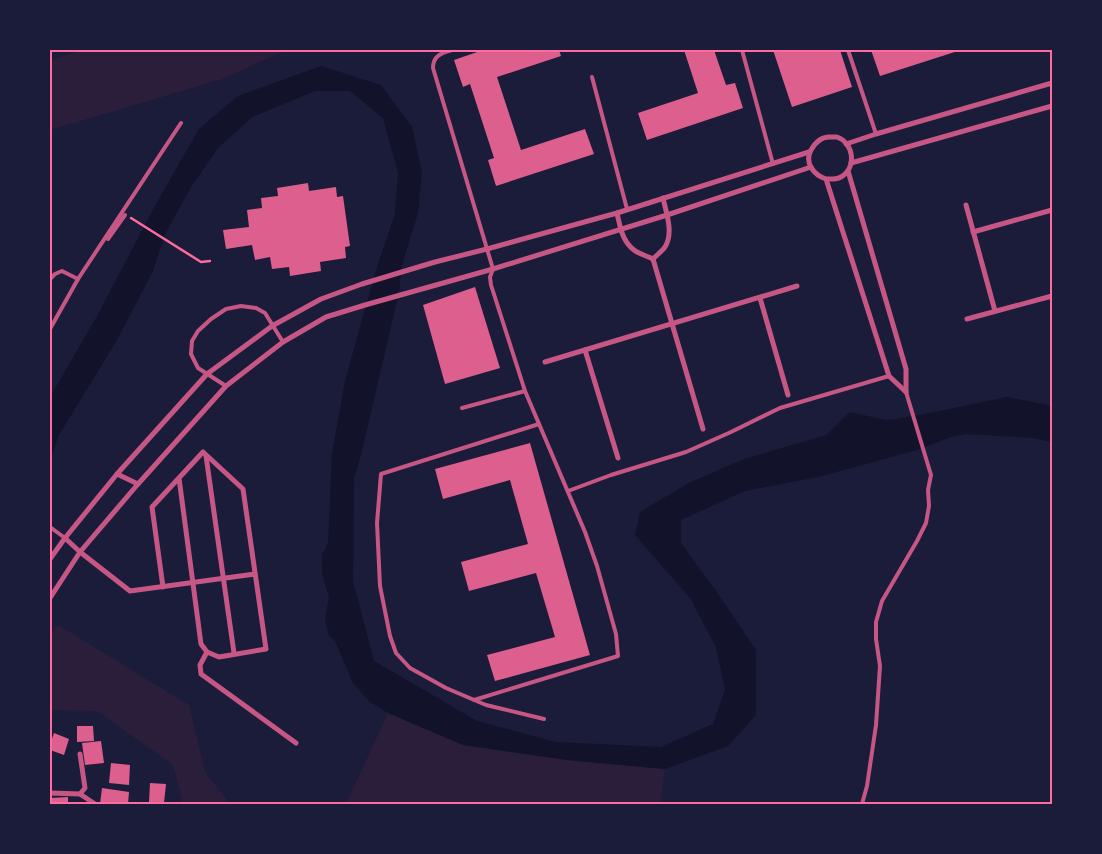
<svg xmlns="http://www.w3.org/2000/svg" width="1102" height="854" viewBox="0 0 1102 854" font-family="'PT Sans Narrow',sans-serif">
<rect width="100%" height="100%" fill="#1b1b3a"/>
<g fill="#2a1e3b">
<path d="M 82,50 L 286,50 L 223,79 L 50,130 L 50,61 Z"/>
<path d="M 58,625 L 189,705 L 205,772 L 230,804 L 183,804 L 173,765 L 97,711 L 50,710 L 50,634 Z"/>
<path d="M 388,713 L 464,745 L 567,760 L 665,769 L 660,804 L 346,804 Z"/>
</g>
<path fill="#12122b" d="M 321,66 L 381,85 L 412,127 L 422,172 L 418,213 L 402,265 L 399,292 L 361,455 L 354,479 L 353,581 L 374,661 L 477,721 L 556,742 L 661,747 L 713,724 L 725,690 L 716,647 L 690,598 L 635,535 L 640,512 L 689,483 L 744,459 L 826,435 L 850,412 L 885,420 L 896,419 L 935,412 L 1007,397 L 1052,406 L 1052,442 L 1033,438 L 966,434 L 951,437 L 917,450 L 818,477 L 745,491 L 681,520 L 681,543 L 716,591 L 756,650 L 756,715 L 728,746 L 665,769 L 567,760 L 463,745 L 388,713 L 369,701 L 353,683 L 335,641 L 329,636 L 325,619 L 329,597 L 322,574 L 322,555 L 328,543 L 332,454 L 345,381 L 376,270 L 395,214 L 398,173 L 383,118 L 350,91 L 315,91 L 252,117 L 218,148 L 191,187 L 165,234 L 153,271 L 117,340 L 59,435 L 50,460 L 50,397 L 96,318 L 156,204 L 199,129 L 238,96 Z"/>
<g fill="#dd5f8e">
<path d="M 483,50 L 559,50 L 561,56 L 497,77 L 521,150 L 585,129 L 594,154 L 496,186 L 488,160 L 494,158 L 470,84 L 463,87 L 454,60 Z"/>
<path d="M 684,50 L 714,50 L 726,85 L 735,83 L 743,108 L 647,140 L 638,113 L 698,93 Z"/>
<path d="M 773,50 L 840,50 L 852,87 L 792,107 Z"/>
<path d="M 871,50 L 961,50 L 880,76 Z"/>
<path d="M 308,183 L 309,191 L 336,187 L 337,197 L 343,196 L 350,246 L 345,247 L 346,258 L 320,262 L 321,271 L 290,276 L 289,267 L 272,269 L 270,257 L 255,260 L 252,245 L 226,249 L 223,230 L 249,227 L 247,210 L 262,208 L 261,198 L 278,196 L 277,188 Z"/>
<path d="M 475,287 L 500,368 L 445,384 L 423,305 Z"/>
<path d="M 530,443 L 590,655 L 495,681 L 487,655 L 555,637 L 536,573 L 469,591 L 461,562 L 528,544 L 510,480 L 443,499 L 435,469 Z"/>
<path d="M 77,726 L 93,726 L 94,741 L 77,742 Z"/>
<path d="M 54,733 L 69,739 L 64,755 L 50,750 L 50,744 Z"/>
<path d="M 101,741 L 104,763 L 85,765 L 82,743 Z"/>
<path d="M 111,763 L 130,765 L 129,785 L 109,783 Z"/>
<path d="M 150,783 L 166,784 L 164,803 L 149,802 Z"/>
<path d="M 102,788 L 129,792 L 128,804 L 100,804 Z"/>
<path d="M 68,797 L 68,804 L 50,804 L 50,798 Z"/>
</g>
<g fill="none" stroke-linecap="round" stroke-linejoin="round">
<path stroke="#ff6b9d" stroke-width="2.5" d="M 131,218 L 201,262 L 210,261"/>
<g stroke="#c65784" stroke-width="4">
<path d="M 452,50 C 441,53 433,56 433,68 L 493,269 L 490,277 L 491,285 L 525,391 L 585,532 L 597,566 L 616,634 L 618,656 L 474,700"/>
<path d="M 742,50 L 773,164"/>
<path d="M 848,50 L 876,134"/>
<path d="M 592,77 L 627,209"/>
<path d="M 108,239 L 125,215"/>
<path d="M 50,279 L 55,274 L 62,271 L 78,279 L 50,329"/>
<path d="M 78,279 L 181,123"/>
<path d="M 226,386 L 198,368 L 191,354 L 192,341 L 198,331 L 211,319 L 226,309 L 241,306 L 256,308 L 265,313 L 283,342"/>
<path d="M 462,408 L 525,391"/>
<path d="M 539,424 L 381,474 L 377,523 L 380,586 L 390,636 L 396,653 L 410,668 L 446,688 L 486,705 L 544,719"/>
<path d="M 568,491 L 611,475 L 686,452 L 731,432 L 780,408 L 889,376"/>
<path d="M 50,527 L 65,538"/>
<path d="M 862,804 L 867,786 L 876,725 L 880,666 L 876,639 L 876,622 L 882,601 L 917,541 L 926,523 L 929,506 L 928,490 L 931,475 L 906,392"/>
</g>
<g stroke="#c65784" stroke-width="5">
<path d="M 846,144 L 876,134 L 1052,83"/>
<path d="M 851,163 L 1052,106"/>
<path d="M 848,171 L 906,369 L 906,392"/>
<path d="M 826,179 C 831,179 836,180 841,177 C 857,168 854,143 837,137 C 834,137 831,137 829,137 C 821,137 815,143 811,150 C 804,163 814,175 826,179 L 889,376 L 906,392"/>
<path d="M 966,205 L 995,311"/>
<path d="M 617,213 C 620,226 622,241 634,250 C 639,254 647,256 653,259"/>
<path d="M 973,232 L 1052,210"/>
<path d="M 653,259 L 703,429"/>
<path d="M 653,259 C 657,255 662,251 665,247 C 674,233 666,212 663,198"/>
<path d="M 760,298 L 788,395"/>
<path d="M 967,319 L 1052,296"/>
<path d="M 585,350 L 618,458"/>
<path d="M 545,362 L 797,286"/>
<path d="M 206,456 L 234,653"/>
<path d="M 117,474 L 138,484"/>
<path d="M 65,538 L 80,552 L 130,591 L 255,574"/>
<path d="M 50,559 L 65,538 L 117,474 L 207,374 L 272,326 L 321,299 L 362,284 L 435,262 L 487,249 L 617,213 L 809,152"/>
<path d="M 163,587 L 152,507 L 203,452 L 243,489 L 266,649 L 219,657 L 207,652 L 201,644 L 179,478"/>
<path d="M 50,598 L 80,552 L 138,484 L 226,386 L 283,342 L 326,317 L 365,305 L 493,269 L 667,215 L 811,167"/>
<path d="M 207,652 L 200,665 L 201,674 L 296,743"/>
<path d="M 50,793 L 80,794 L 85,788 L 80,754"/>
<path d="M 80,794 L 95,804"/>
</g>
</g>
<rect width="1102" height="854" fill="none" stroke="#1b1b3a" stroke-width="102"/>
<rect x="51" y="51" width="1000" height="752" fill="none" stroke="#ff6b9d" stroke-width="2"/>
</svg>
